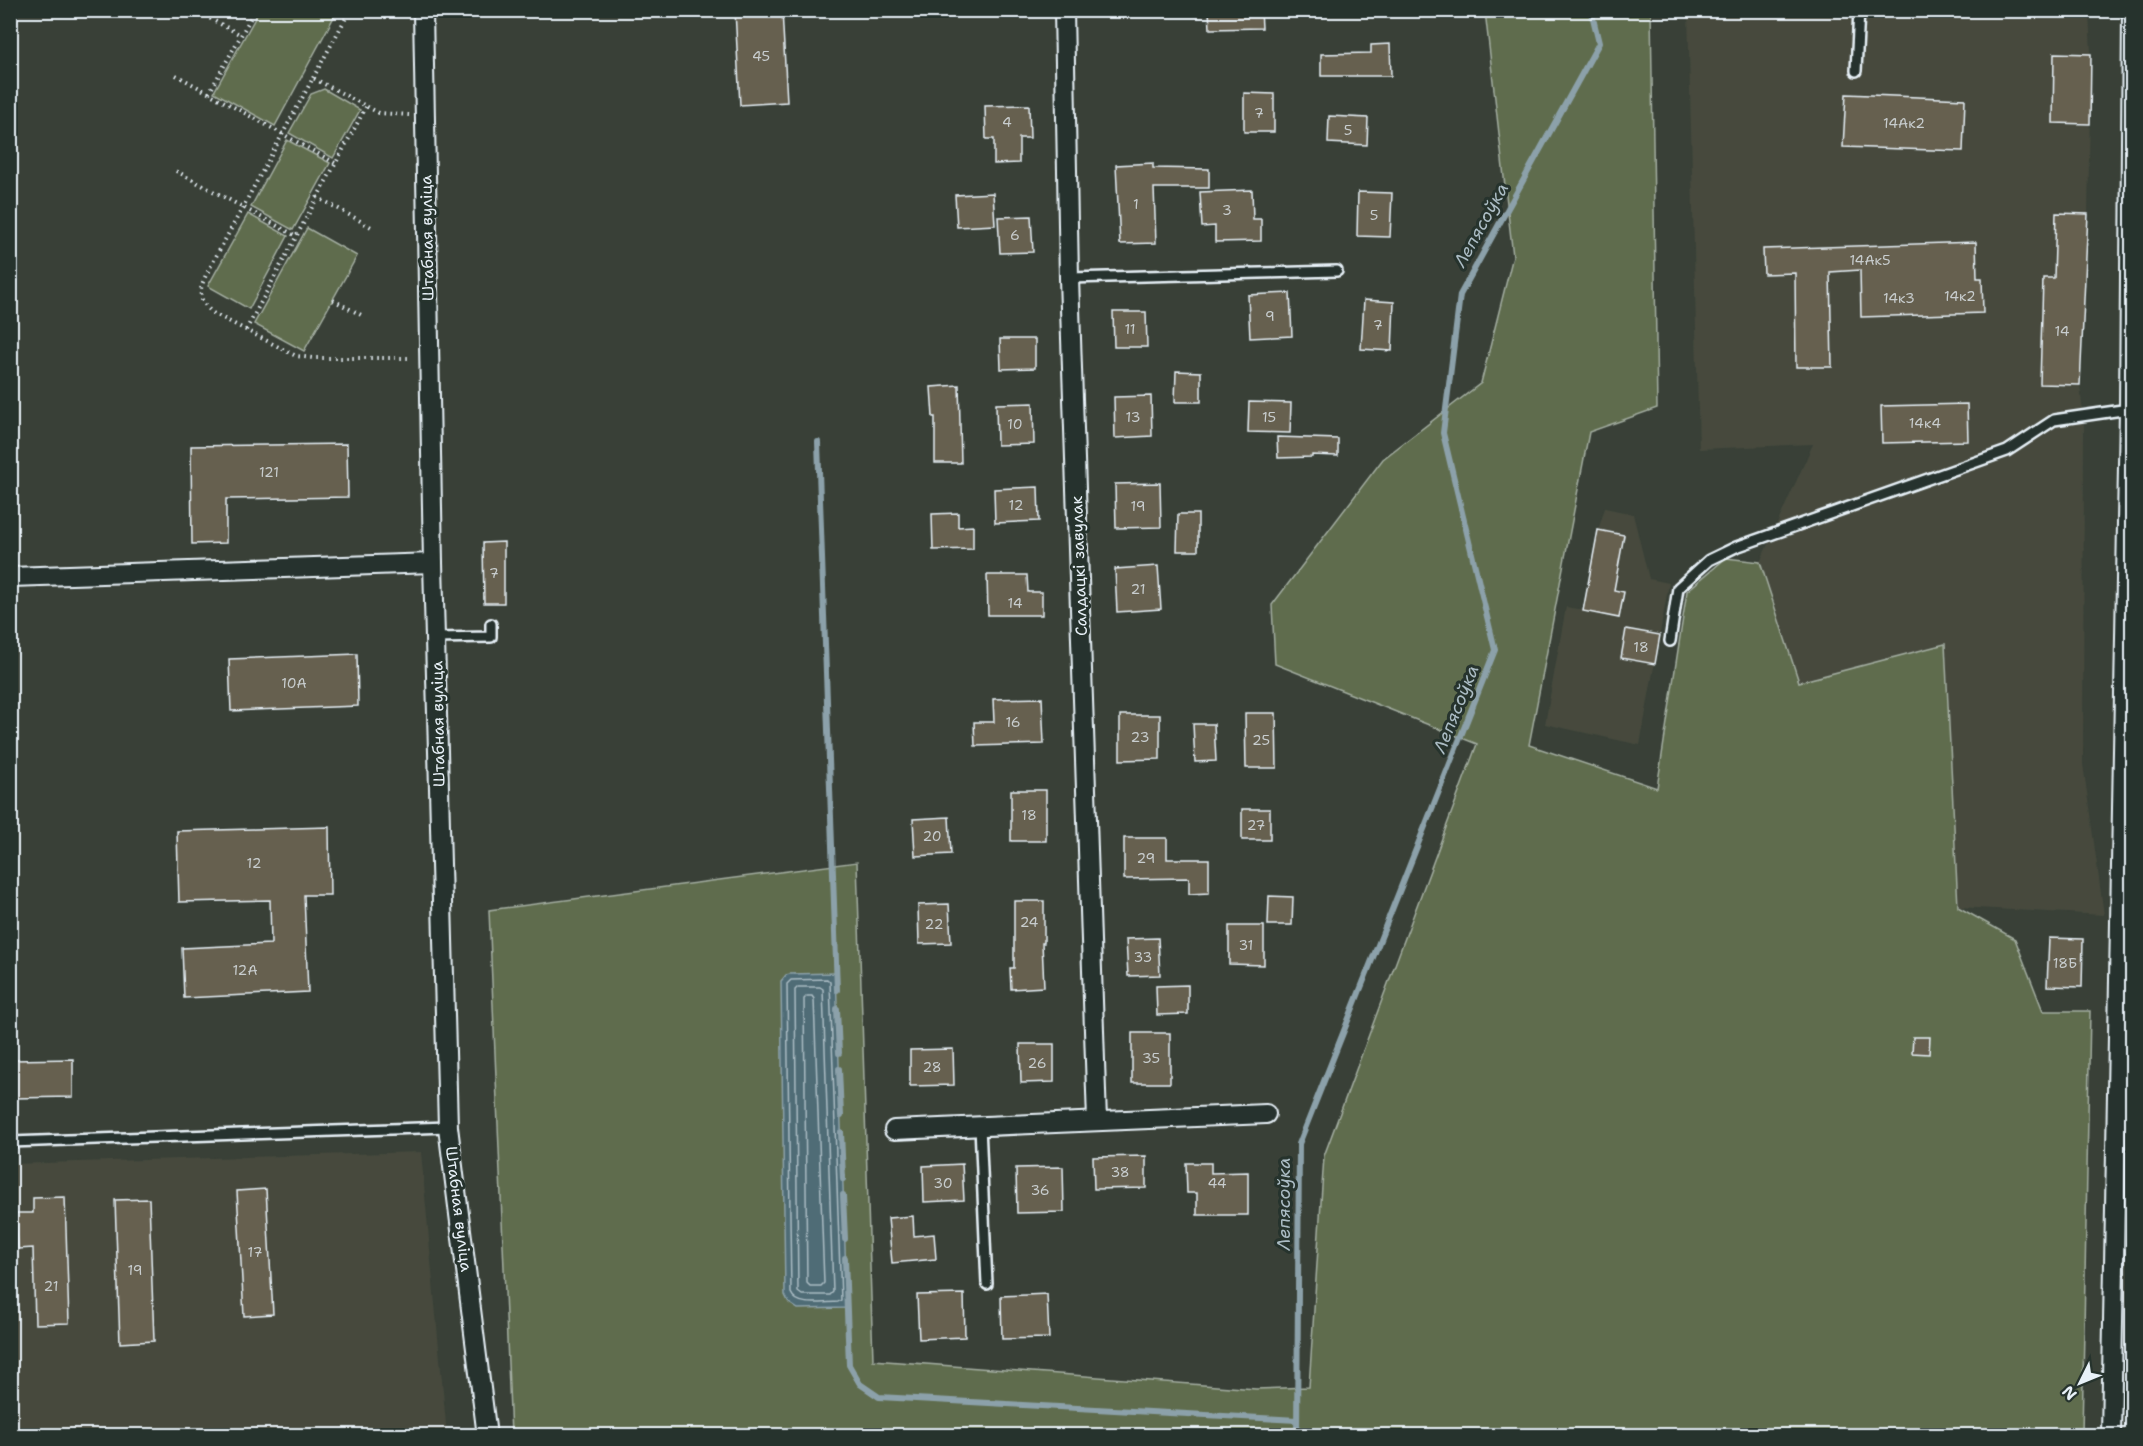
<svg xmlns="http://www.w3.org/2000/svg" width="2143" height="1446" viewBox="0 0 2143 1446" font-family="'Shantell Sans',sans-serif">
<rect width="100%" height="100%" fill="#394037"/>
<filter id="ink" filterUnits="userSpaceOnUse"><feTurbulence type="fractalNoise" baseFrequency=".0167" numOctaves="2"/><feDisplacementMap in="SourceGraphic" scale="12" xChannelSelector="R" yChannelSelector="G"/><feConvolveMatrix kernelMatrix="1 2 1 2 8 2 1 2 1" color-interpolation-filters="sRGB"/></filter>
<g filter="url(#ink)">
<g fill="#464a3e">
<path d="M 1688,11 L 2089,11 L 2091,54 L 2088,214 L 2080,385 L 2084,425 L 2083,764 L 2104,915 L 1958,907 L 1945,644 L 1798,683 L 1760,562 L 1813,444 L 1699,449 Z"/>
<path d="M 1605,508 L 1633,514 L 1649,579 L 1669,583 L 1640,745 L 1545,724 L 1566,607 L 1583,610 L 1598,530 Z"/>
<path d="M 421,1152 L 447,1435 L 11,1435 L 10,1164 Z"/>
</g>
<g fill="#5f6c4d" stroke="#a4aea2" stroke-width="1.5">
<path d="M 331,10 L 336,13 L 275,126 L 214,92 L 259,11 Z"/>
<path d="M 1485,11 L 1651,11 L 1657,408 L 1589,432 L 1529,745 L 1657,788 L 1687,591 L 1726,558 L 1760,562 L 1799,682 L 1945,644 L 1958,907 L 2015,939 L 2043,1011 L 2090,1011 L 2082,1435 L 511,1435 L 489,910 L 857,862 L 873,1360 L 1256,1389 L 1309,1387 L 1324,1156 L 1477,744 L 1275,664 L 1272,605 L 1383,459 L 1481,383 L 1513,256 Z"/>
<path d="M 324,89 L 360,110 L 333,158 L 289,133 L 311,94 Z"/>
<path d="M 287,140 L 330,163 L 293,230 L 251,207 Z"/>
<path d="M 248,214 L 288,236 L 249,309 L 208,286 Z"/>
<path d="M 307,228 L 357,256 L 304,351 L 254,324 Z"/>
</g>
<path fill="#4f6c76" stroke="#8ca1aa" stroke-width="1.5" d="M 836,973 L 847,1308 L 798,1309 L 789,1303 L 785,1295 L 781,981 L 786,975 L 790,974 Z"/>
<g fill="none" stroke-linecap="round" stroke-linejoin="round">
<g stroke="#abbcc4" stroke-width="1.5">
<path d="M 827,979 L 830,982 L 841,1300 L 838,1302 C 824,1302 797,1308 791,1293 L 787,984 L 791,980 Z"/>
<path d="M 798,987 L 820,987 L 823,989 L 833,1292 L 830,1295 L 802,1295 L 798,1292 L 795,990 Z"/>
<path d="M 807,996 L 812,996 L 814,999 L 824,1283 L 821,1286 L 810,1286 L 807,1283 L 804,999 Z"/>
</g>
<g stroke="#8ca1aa" stroke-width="6">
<path d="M 818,442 L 837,990"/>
<path d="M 837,1009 L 839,1053"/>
<path d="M 839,1069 L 841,1116"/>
<path d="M 841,1132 L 843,1179"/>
<path d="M 843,1195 L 845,1239"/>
<path d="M 845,1258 L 849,1365 L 860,1384 L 879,1397 L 1297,1420"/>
<path d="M 1297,1436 L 1299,1144 L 1495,650 L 1443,433 L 1460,295 L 1599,43 L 1591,10"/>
</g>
</g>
<g fill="#66604f" stroke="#e8f1f8" stroke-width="1.5">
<path d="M 735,10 L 782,10 L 787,102 L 740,105 Z"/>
<path d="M 1209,10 L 1261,10 L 1262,28 L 1210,29 Z"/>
<path d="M 1390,44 L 1391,76 L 1321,76 L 1321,54 L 1371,53 L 1371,45 Z"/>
<path d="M 2054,53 L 2091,54 L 2090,124 L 2053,123 Z"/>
<path d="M 1244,93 L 1274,94 L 1274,132 L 1244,132 Z"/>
<path d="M 1846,94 L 1965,99 L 1963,151 L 1843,147 Z"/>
<path d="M 1029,105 L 1030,138 L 1019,138 L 1019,163 L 994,164 L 994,139 L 986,139 L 985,106 Z"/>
<path d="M 1329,116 L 1368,118 L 1367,145 L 1328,143 Z"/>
<path d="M 1153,163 L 1153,168 L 1209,169 L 1209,188 L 1154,188 L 1156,243 L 1120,244 L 1116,165 Z"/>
<path d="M 1252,190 L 1253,219 L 1261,219 L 1261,241 L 1215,242 L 1215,226 L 1202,227 L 1200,192 Z"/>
<path d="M 1358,192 L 1392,193 L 1390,237 L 1357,236 Z"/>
<path d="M 993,193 L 995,225 L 957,227 L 955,195 Z"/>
<path d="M 2056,213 L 2088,214 L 2080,385 L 2040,384 L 2043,278 L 2054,278 Z"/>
<path d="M 1031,216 L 1033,252 L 1000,253 L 998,217 Z"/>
<path d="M 1976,242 L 1977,278 L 1982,278 L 1983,313 L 1861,317 L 1860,270 L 1830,272 L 1832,367 L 1796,367 L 1795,273 L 1764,274 L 1763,249 Z"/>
<path d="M 1290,293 L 1292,336 L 1250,338 L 1248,295 Z"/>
<path d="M 1364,300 L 1394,302 L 1392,351 L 1361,349 Z"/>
<path d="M 1113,312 L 1146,312 L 1147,347 L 1114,347 Z"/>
<path d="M 1000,339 L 1035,339 L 1035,368 L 1001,369 Z"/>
<path d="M 1176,371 L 1201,372 L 1201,402 L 1175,402 Z"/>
<path d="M 959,385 L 961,463 L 935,463 L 935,417 L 933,417 L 931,387 Z"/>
<path d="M 1151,396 L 1152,436 L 1115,438 L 1114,397 Z"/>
<path d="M 1249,402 L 1291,403 L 1290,433 L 1248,432 Z"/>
<path d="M 1033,403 L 1034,444 L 997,445 L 996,404 Z"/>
<path d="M 1967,404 L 1968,441 L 1882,443 L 1881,406 Z"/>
<path d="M 1277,437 L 1338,439 L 1338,456 L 1312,455 L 1312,457 L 1278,458 Z"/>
<path d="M 347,444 L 348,497 L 226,499 L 226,543 L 192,544 L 191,446 Z"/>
<path d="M 1160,483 L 1161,527 L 1116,528 L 1115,484 Z"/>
<path d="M 1038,487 L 1039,521 L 995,523 L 994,489 Z"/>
<path d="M 958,513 L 958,527 L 973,526 L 973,549 L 933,550 L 932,514 Z"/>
<path d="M 1178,514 L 1198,514 L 1198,551 L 1177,551 Z"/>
<path d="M 1598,530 L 1624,535 L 1614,590 L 1624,592 L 1619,618 L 1583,611 Z"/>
<path d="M 504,542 L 504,603 L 484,603 L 483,543 Z"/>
<path d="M 1158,566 L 1161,609 L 1117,612 L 1115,569 Z"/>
<path d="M 987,575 L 1027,575 L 1028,592 L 1042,592 L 1042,615 L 988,615 Z"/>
<path d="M 1626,629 L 1660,635 L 1655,664 L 1621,658 Z"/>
<path d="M 357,654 L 358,706 L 231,711 L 229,659 Z"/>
<path d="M 1042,698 L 1044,744 L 975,746 L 974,722 L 994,722 L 993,699 Z"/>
<path d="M 1245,713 L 1276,713 L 1277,768 L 1246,768 Z"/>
<path d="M 1120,715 L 1160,715 L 1160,759 L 1120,760 Z"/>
<path d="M 1193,724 L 1214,724 L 1216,761 L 1195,762 Z"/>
<rect x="1011" y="790" width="35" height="51"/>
<rect x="1242" y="809" width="28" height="31"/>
<path d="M 949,817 L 951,854 L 915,856 L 913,819 Z"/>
<path d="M 329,827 L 330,895 L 304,895 L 308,992 L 184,998 L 182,948 L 271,944 L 270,900 L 179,902 L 177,831 Z"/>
<path d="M 1124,838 L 1167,838 L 1167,859 L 1209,859 L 1209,893 L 1189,894 L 1189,878 L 1124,879 Z"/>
<path d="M 1269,896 L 1293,897 L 1292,925 L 1268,925 Z"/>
<path d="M 1014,901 L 1044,901 L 1044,943 L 1042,943 L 1044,987 L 1011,989 L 1010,968 L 1014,968 Z"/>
<path d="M 949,904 L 951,943 L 919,944 L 918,905 Z"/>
<path d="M 1229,926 L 1264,926 L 1264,965 L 1229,964 Z"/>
<path d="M 1158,938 L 1160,975 L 1128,976 L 1126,939 Z"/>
<path d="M 2049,938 L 2083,939 L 2082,987 L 2047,986 Z"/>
<path d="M 1188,985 L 1188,1014 L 1157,1015 L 1156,986 Z"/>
<rect x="1132" y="1033" width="38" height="50"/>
<path d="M 1913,1037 L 1930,1037 L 1929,1054 L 1912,1053 Z"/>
<path d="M 1020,1044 L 1054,1044 L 1054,1082 L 1021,1083 Z"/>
<path d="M 953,1049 L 954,1085 L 910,1086 L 910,1050 Z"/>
<path d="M 73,1059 L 73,1097 L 12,1098 L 12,1060 Z"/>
<path d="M 1146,1156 L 1146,1188 L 1094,1189 L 1093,1157 Z"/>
<path d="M 1186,1163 L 1211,1163 L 1211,1173 L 1248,1172 L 1248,1215 L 1197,1215 L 1197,1193 L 1187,1193 Z"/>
<path d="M 962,1164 L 964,1200 L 924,1202 L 923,1166 Z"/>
<path d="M 1063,1167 L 1064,1212 L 1017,1213 L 1016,1168 Z"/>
<path d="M 266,1189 L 273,1314 L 244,1316 L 237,1191 Z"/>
<path d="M 65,1197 L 69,1323 L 35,1324 L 33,1248 L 18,1249 L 16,1213 L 33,1213 L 33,1198 Z"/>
<path d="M 149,1199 L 154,1341 L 120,1343 L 115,1200 Z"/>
<path d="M 913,1216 L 914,1236 L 934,1234 L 936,1259 L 892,1263 L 888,1218 Z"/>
<path d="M 964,1294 L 965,1337 L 919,1339 L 917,1295 Z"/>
<path d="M 1047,1294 L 1049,1338 L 1002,1339 L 1001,1296 Z"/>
</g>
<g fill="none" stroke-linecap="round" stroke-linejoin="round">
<defs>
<g id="service">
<path d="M 1856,71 L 1859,10"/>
<path d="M 1069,278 L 1337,271"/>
<path d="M 435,638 L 491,637 L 491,624"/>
<path d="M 1670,641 L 1678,588 L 1709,560 L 1736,547 L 2007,451 L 2054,420 L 2129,409"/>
<path d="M 980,1126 L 987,1284"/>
<path d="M 10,1142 L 448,1127"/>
</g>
<g id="minor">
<path d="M 423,10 L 433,563 L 448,1127 L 487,1436"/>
<path d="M 1064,10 L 1069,278 L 1097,1121"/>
<path d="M 10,577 L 433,563"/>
<path d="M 894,1130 L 1266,1114"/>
<path d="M 2111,1436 L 2129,409 L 2132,10"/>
</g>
</defs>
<use href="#service" stroke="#e8f1f8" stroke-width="14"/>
<use href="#minor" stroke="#e8f1f8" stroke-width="22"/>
<g stroke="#e8f1f8" stroke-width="4" stroke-dasharray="1.5 4.5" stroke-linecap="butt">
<path d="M 194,10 L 241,35"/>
<path d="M 176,75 L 335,163"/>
<path d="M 313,78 L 347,16 L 338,10"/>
<path d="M 209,93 L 255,10"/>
<path d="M 409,115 L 379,113 L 313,78 L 206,275 C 198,292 198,300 213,313 L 296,356 L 313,358 L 411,358"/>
<path d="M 176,171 L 296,236"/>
<path d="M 317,197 L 373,228"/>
<path d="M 333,300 L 363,316"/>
<path d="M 246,330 L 366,107"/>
</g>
<use href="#service" stroke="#26332d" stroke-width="9"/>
<use href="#minor" stroke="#26332d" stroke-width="18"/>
</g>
</g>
<g text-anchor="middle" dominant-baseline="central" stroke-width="6" stroke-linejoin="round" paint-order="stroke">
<g font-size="14" fill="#c8cdce">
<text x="761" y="56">45</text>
<text x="1259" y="113">7</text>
<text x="1007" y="122">4</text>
<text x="1904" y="123">14Ак2</text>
<text x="1348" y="130">5</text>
<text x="1136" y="204">1</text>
<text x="1227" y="210">3</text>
<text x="1374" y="215">5</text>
<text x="1015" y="235">6</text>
<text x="1870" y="260">14Ак5</text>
<text x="1960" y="296">14к2</text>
<text x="1899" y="298">14к3</text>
<text x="1270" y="316">9</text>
<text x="1378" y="325">7</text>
<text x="1130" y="329">11</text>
<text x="2062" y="331">14</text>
<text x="1133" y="417">13</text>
<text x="1269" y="417">15</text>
<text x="1925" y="423">14к4</text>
<text x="1015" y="424">10</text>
<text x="269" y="472">121</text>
<text x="1016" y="505">12</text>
<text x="1138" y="506">19</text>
<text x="494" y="573">7</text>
<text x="1138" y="589">21</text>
<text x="1015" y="603">14</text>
<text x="1641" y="647">18</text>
<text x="294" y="683">10А</text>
<text x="1013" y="722">16</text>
<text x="1140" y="737">23</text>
<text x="1261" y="740">25</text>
<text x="1029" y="815">18</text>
<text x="1256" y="825">27</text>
<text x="932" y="836">20</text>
<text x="1146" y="858">29</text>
<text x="254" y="863">12</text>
<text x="1029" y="922">24</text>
<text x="934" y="924">22</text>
<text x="1246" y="945">31</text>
<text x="1143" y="957">33</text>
<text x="2065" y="963">18Б</text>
<text x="245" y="970">12А</text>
<text x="1151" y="1058">35</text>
<text x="1037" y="1063">26</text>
<text x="932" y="1067">28</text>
<text x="1120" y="1172">38</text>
<text x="943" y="1183">30</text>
<text x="1217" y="1183">44</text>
<text x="1040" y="1190">36</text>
<text x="255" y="1252">17</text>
<text x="135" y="1270">19</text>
<text x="51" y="1286">21</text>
</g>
<g font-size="16" fill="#e8f1f8" stroke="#26332d">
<text transform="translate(427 238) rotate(-91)">Штабная вуліца</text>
<text transform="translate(1079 566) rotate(-92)">Салдацкі завулак</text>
<text transform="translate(438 724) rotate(-91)">Штабная вуліца</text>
<text transform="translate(459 1209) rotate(83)">Штабная вуліца</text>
</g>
<g font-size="18" font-style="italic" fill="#abbcc4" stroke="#26332d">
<text transform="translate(1481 225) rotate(-61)">Лепясоўка</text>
<text transform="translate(1456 709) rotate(-68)">Лепясоўка</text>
<text transform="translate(1284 1204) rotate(-90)">Лепясоўка</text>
</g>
</g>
<rect width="2143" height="1446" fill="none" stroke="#26332d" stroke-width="36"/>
<rect x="18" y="18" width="2107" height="1410" fill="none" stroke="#e8f1f8" stroke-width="2" filter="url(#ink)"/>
<g transform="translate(2080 1383) rotate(227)" stroke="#26332d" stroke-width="4.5" paint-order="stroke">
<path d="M0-4.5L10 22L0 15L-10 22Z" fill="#e8f1f8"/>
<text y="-9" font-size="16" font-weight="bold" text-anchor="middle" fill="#e8f1f8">N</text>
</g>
</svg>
